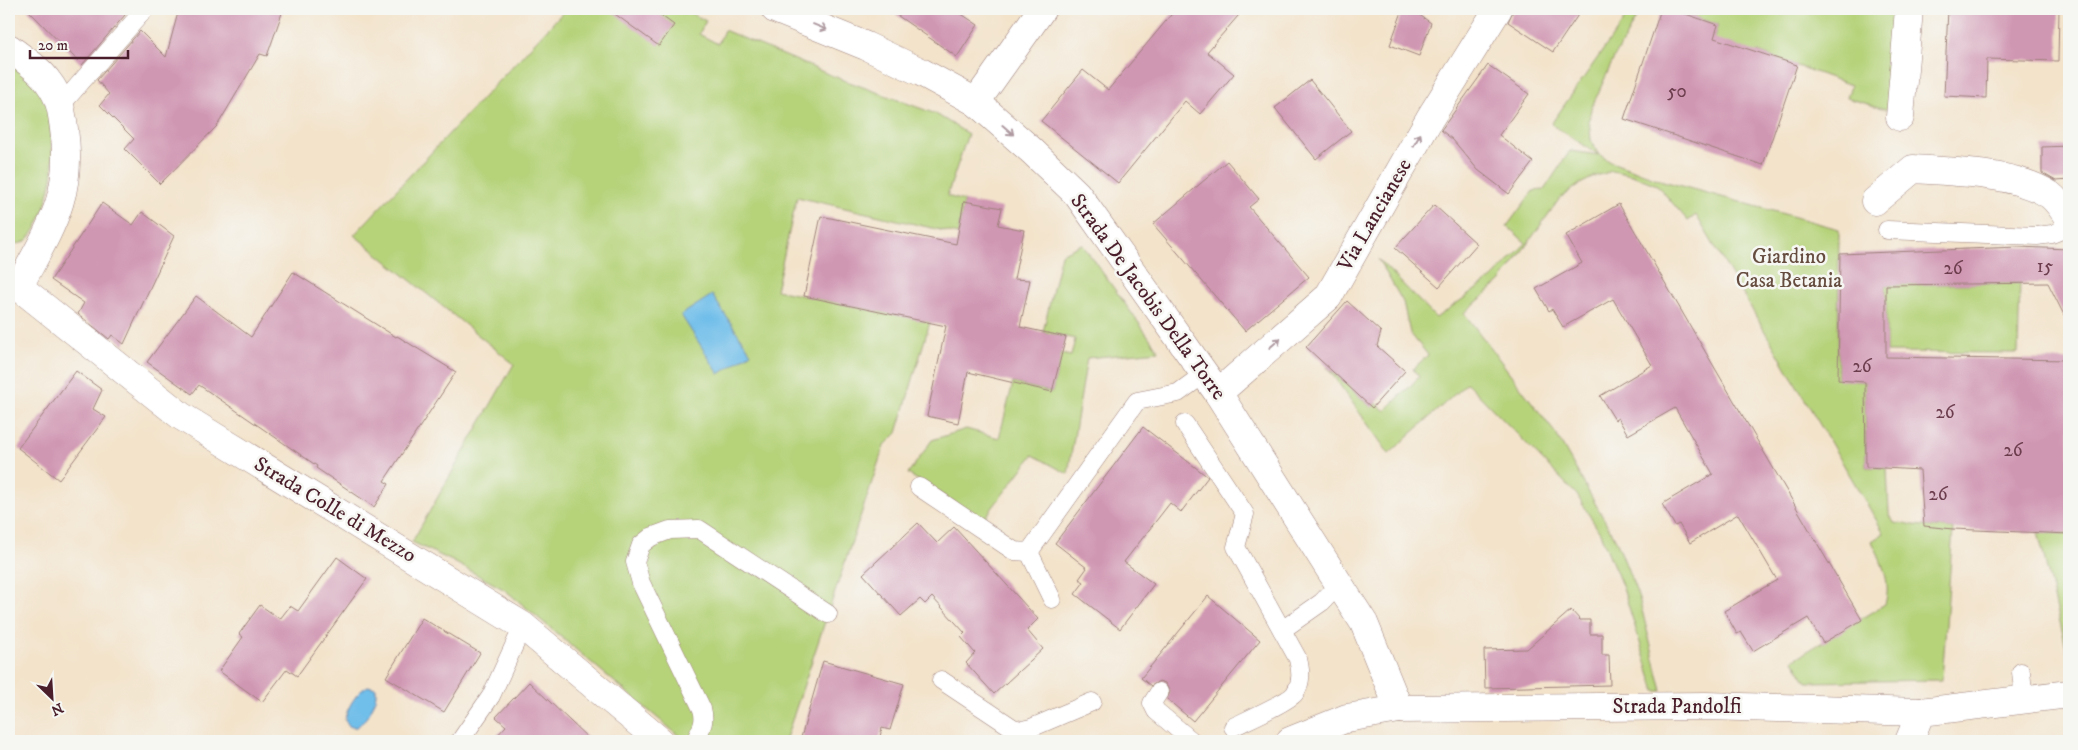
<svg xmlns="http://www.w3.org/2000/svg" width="2078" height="750" viewBox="0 0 2078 750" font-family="'IM FELL DW Pica',serif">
<rect width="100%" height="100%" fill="#f6f6f2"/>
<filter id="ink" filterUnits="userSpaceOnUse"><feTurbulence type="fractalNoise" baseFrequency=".02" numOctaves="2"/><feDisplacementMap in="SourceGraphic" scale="10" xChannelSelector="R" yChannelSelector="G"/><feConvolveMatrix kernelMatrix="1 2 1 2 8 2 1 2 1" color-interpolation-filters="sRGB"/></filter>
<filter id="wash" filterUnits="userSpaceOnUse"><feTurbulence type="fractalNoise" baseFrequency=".0096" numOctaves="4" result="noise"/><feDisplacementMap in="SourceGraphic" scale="20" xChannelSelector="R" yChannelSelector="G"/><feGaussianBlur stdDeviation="1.12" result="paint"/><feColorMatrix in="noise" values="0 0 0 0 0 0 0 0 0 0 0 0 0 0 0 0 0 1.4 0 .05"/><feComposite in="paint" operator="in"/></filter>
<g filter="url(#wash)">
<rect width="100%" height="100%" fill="#f3e3cb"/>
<g fill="#b6d37a" stroke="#807952">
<path d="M 566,9 L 683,9 L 706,21 L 699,34 L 718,44 L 724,30 L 833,76 L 936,114 L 968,134 L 947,196 L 964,201 L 958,234 L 797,197 L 776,290 L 930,322 L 897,433 L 884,446 L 785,741 L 685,741 L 505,590 L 452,561 L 412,542 L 514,364 L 354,235 Z"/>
<path d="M 1632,9 L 1641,9 L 1614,58 L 1591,109 L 1589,120 L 1591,140 L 1600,155 L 1611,162 L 1663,181 L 1839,229 L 1838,379 L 1865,382 L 1866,467 L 1887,468 L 1889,513 L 1894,523 L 1953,529 L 1942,680 L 1807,682 L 1793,660 L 1885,604 C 1892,581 1881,562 1872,541 L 1884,533 L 1696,215 L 1688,221 L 1657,185 L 1632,175 L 1612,171 L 1596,176 L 1580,184 L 1560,198 L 1501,281 L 1464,313 L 1556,434 L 1617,542 L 1639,598 L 1662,691 L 1655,691 L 1623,588 L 1600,533 L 1577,495 L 1467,383 L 1389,454 L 1327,367 L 1371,407 L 1376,403 L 1385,411 L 1419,377 L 1413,369 L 1428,355 L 1410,333 L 1403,302 L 1378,259 L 1436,318 L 1492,278 L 1526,243 L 1507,226 L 1533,191 L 1544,190 L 1570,151 L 1599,155 L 1551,124 Z"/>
<path d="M 1671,9 L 1902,9 L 1892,111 L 1847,98 L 1851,85 L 1758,52 L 1699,83 L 1718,25 Z"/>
<path d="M 9,61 C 16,67 39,84 43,91 C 50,104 53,155 53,170 C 52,186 35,261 9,240 Z"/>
<path d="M 1082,244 L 1159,351 L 1087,358 L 1068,474 L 1033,455 L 983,520 L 908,474 L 932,440 L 966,429 L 999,438 L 1013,383 L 1052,392 L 1061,354 L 1071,356 L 1075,339 L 1043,332 L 1061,254 Z"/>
<path d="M 2020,283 L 2018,353 L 1886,352 L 1886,285 Z"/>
<path d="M 2038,532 L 2069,534 L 2069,659 Z"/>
</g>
<g fill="#70beea" stroke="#5d6e8a">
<path d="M 712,295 L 751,353 L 719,374 L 681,315 Z"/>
<path d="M 368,686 L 376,688 C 377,704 369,717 357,727 L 350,727 L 345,720 C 346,709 357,691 368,686 Z"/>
</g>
<g id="blocks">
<g fill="#d097b3">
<path d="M 27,9 L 119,9 L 125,15 L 82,65 Z"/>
<path d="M 179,9 L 267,9 L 282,13 L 267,56 L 260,54 L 217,126 L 160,184 L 125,149 L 134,139 L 100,105 L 109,94 L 97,80 L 140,31 L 166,57 Z"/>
<path d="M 608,9 L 652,9 L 674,25 L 659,46 Z"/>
<path d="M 888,9 L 954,9 L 978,25 L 957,57 Z"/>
<path d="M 1176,9 L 1244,9 L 1207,52 L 1234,74 L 1200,114 L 1185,101 L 1118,183 L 1041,121 L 1083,70 L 1108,90 Z"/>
<path d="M 1403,9 L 1411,9 L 1431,23 L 1419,56 L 1390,45 Z"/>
<path d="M 1514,9 L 1582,9 L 1553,52 L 1508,22 Z"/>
<path d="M 1661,9 L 1671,9 L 1718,25 L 1714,38 L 1797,65 L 1763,165 L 1624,119 Z"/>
<path d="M 1948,9 L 2059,9 L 2058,61 L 1987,59 L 1986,98 L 1944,96 Z"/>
<path d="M 1488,65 L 1529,94 L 1499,135 L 1533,162 L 1509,194 L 1478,170 L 1453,140 L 1441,130 Z"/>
<path d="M 1310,80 L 1351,131 L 1316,159 L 1275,108 Z"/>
<path d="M 2069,146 L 2069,180 L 2056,181 L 2042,173 L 2042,147 Z"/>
<path d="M 1227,161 L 1259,199 L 1249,207 L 1309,277 L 1245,331 L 1153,224 Z"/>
<path d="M 964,201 L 1002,208 L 998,225 L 1024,230 L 1014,279 L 1030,280 L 1020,327 L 1066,337 L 1052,392 L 968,372 L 958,423 L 927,416 L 946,326 L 804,296 L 821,216 L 956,244 Z"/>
<path d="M 102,203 L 133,225 L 142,212 L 174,236 L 124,344 L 112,335 L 109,339 L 78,314 L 84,303 L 51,280 Z"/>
<path d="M 1619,204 L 1862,620 L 1823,643 L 1808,618 L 1753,651 L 1741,632 L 1737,634 L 1724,611 L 1777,580 L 1738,514 L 1690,543 L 1679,524 L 1675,526 L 1662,504 L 1713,474 L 1675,408 L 1628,435 L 1618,418 L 1615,420 L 1600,396 L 1652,365 L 1613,299 L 1563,327 L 1552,309 L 1549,311 L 1536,289 L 1582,263 L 1566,235 Z"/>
<path d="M 1434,205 L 1477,244 L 1439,287 L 1395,248 Z"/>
<path d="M 2018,247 L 2069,249 L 2069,325 L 2048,283 L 1886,285 L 1886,357 L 2069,360 L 2069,534 L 1953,529 L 1924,526 L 1920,470 L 1866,467 L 1865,382 L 1838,380 L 1840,254 Z"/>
<path d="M 293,272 L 396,337 L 397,336 L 456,372 L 384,481 L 389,484 L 374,507 L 316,468 L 317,466 L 199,385 L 192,394 L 147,362 L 196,296 L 251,337 Z"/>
<path d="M 1347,301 L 1381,332 L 1377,346 L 1405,371 L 1372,408 L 1306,347 Z"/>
<path d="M 76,371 L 102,390 L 93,409 L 106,417 L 59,480 L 18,448 Z"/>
<path d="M 1143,427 L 1208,477 L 1181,512 L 1170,503 L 1124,562 L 1154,584 L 1120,629 L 1075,594 L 1084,582 L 1079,579 L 1087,568 L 1055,543 Z"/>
<path d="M 918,523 L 937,543 L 954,527 L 1038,619 L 1027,630 L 1043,649 L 994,694 L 966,663 L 975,653 L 961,637 L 965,633 L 932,597 L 925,604 L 920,599 L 901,616 L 863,574 Z"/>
<path d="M 337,557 L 367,579 L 297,676 L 287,669 L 262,702 L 219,671 L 243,637 L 239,634 L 260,605 L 280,619 L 290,606 L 298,611 Z"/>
<path d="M 1208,596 L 1260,640 L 1193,721 L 1167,699 L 1170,692 L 1165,683 L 1159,681 L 1151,686 L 1141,678 Z"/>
<path d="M 1571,610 L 1580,620 L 1590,620 L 1590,634 L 1602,634 L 1602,655 L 1609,655 L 1610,685 L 1485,688 L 1484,650 L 1527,649 Z"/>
<path d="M 422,618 L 480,653 L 444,712 L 386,677 Z"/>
<path d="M 823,661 L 904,684 L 890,730 L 882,728 L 879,741 L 800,741 Z"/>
<path d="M 529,682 L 591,741 L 492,741 L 506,726 L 496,717 Z"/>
</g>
</g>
</g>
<g filter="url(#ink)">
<use href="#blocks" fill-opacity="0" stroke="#9e817b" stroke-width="1"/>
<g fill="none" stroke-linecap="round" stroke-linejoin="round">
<defs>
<g id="service">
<path d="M 61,105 L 145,9"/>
<path d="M 1887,230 L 2037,236 L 2052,234 L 2069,227"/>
<path d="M 1185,424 L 1245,514 L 1236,547 L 1298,659 C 1301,671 1302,682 1295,693 C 1290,701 1245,721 1233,727"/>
<path d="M 919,487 L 1014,551 L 1029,552"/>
<path d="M 1029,552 L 1137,401 L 1178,393 L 1204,374"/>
<path d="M 1029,552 L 1052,599"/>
<path d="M 1282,630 L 1322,602 L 1339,584"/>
<path d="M 2021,672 L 2024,699"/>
<path d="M 941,680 L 1013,728 L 1022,730 L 1031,728 L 1092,702"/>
<path d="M 1159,692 L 1152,703 L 1156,711 L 1192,741"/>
<path d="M 460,741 L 491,696 L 523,626"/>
<path d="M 695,741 C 701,729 706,722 702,709 L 641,583 L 635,562 L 641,545 L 651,537 L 670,530 L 699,529 L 828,614"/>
</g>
<g id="minor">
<path d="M 775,9 L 866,46 L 921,72 L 976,102 L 1032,151 L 1077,194 L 1218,393 L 1339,584 L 1364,623 L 1399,709"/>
<path d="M 9,48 C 23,59 39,68 49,83 C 60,97 62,113 64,129 C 74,197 48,231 18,288"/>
<path d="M 976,102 L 1042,9"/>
<path d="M 1900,117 L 1909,9"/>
<path d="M 1875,201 L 1913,169 C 1954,172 2015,172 2050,195 C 2058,201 2064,211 2069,219"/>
<path d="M 1218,393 L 1328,297 L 1430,118 L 1498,9"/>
<path d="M 1290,741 L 1347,718 L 1399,709 L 1705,706 L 1921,712 L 2069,694"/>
<path d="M 1909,741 L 1921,712"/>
</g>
<path id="tertiary" d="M 9,279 L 181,416 L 523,626 L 660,741"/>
</defs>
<use href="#service" stroke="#9e817b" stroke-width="19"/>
<use href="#minor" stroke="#9e817b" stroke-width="29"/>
<use href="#tertiary" stroke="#9e817b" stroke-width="29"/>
<use href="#service" stroke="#fff" stroke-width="18"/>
<use href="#minor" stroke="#fff" stroke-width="28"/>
<use href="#tertiary" stroke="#fff" stroke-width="28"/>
</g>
<defs><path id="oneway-shaft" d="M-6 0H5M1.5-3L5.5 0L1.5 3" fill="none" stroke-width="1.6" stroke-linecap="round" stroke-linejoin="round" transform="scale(1.25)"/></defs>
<g stroke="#ae9aa0">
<use href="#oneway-shaft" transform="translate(820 27) rotate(22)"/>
<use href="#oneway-shaft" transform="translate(1008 130) rotate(41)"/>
<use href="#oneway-shaft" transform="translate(1417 140) rotate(-60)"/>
<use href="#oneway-shaft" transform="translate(1275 343) rotate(-41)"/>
</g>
</g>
<g text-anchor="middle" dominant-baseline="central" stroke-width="5" stroke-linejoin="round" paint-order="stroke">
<g font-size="19" fill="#6c3d4d">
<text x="1677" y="91">50</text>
<text x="2045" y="266">15</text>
<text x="1953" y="268">26</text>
<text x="1862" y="366">26</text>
<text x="1945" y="412">26</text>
<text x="2013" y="450">26</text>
<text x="1938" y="494">26</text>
</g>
<g font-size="21" fill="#4a1f2b" stroke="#f6f6f2">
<text transform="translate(1375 215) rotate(-60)">Via Lancianese</text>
<text transform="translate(1148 297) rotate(54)">Strada De Jacobis Della Torre</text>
<text transform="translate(335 510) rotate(31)">Strada Colle di Mezzo</text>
<text x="1677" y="707">Strada Pandolfi</text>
</g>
<g font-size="21" fill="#654c3f" stroke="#f6f6f2">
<text x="1789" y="257">Giardino<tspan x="1789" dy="24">Casa Betania</tspan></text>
</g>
</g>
<rect width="2078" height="750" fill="none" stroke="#f6f6f2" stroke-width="30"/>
<g transform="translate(52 698) rotate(155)" stroke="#f6f6f2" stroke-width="4" paint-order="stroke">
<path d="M0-4L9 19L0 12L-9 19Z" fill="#4a1f2b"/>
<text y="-8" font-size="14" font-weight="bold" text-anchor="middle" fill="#4a1f2b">N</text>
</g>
<path d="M30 50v8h98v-8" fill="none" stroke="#4a1f2b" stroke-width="2.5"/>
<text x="38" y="50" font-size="15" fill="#4a1f2b" stroke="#f6f6f2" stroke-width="4" paint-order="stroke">20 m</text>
</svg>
